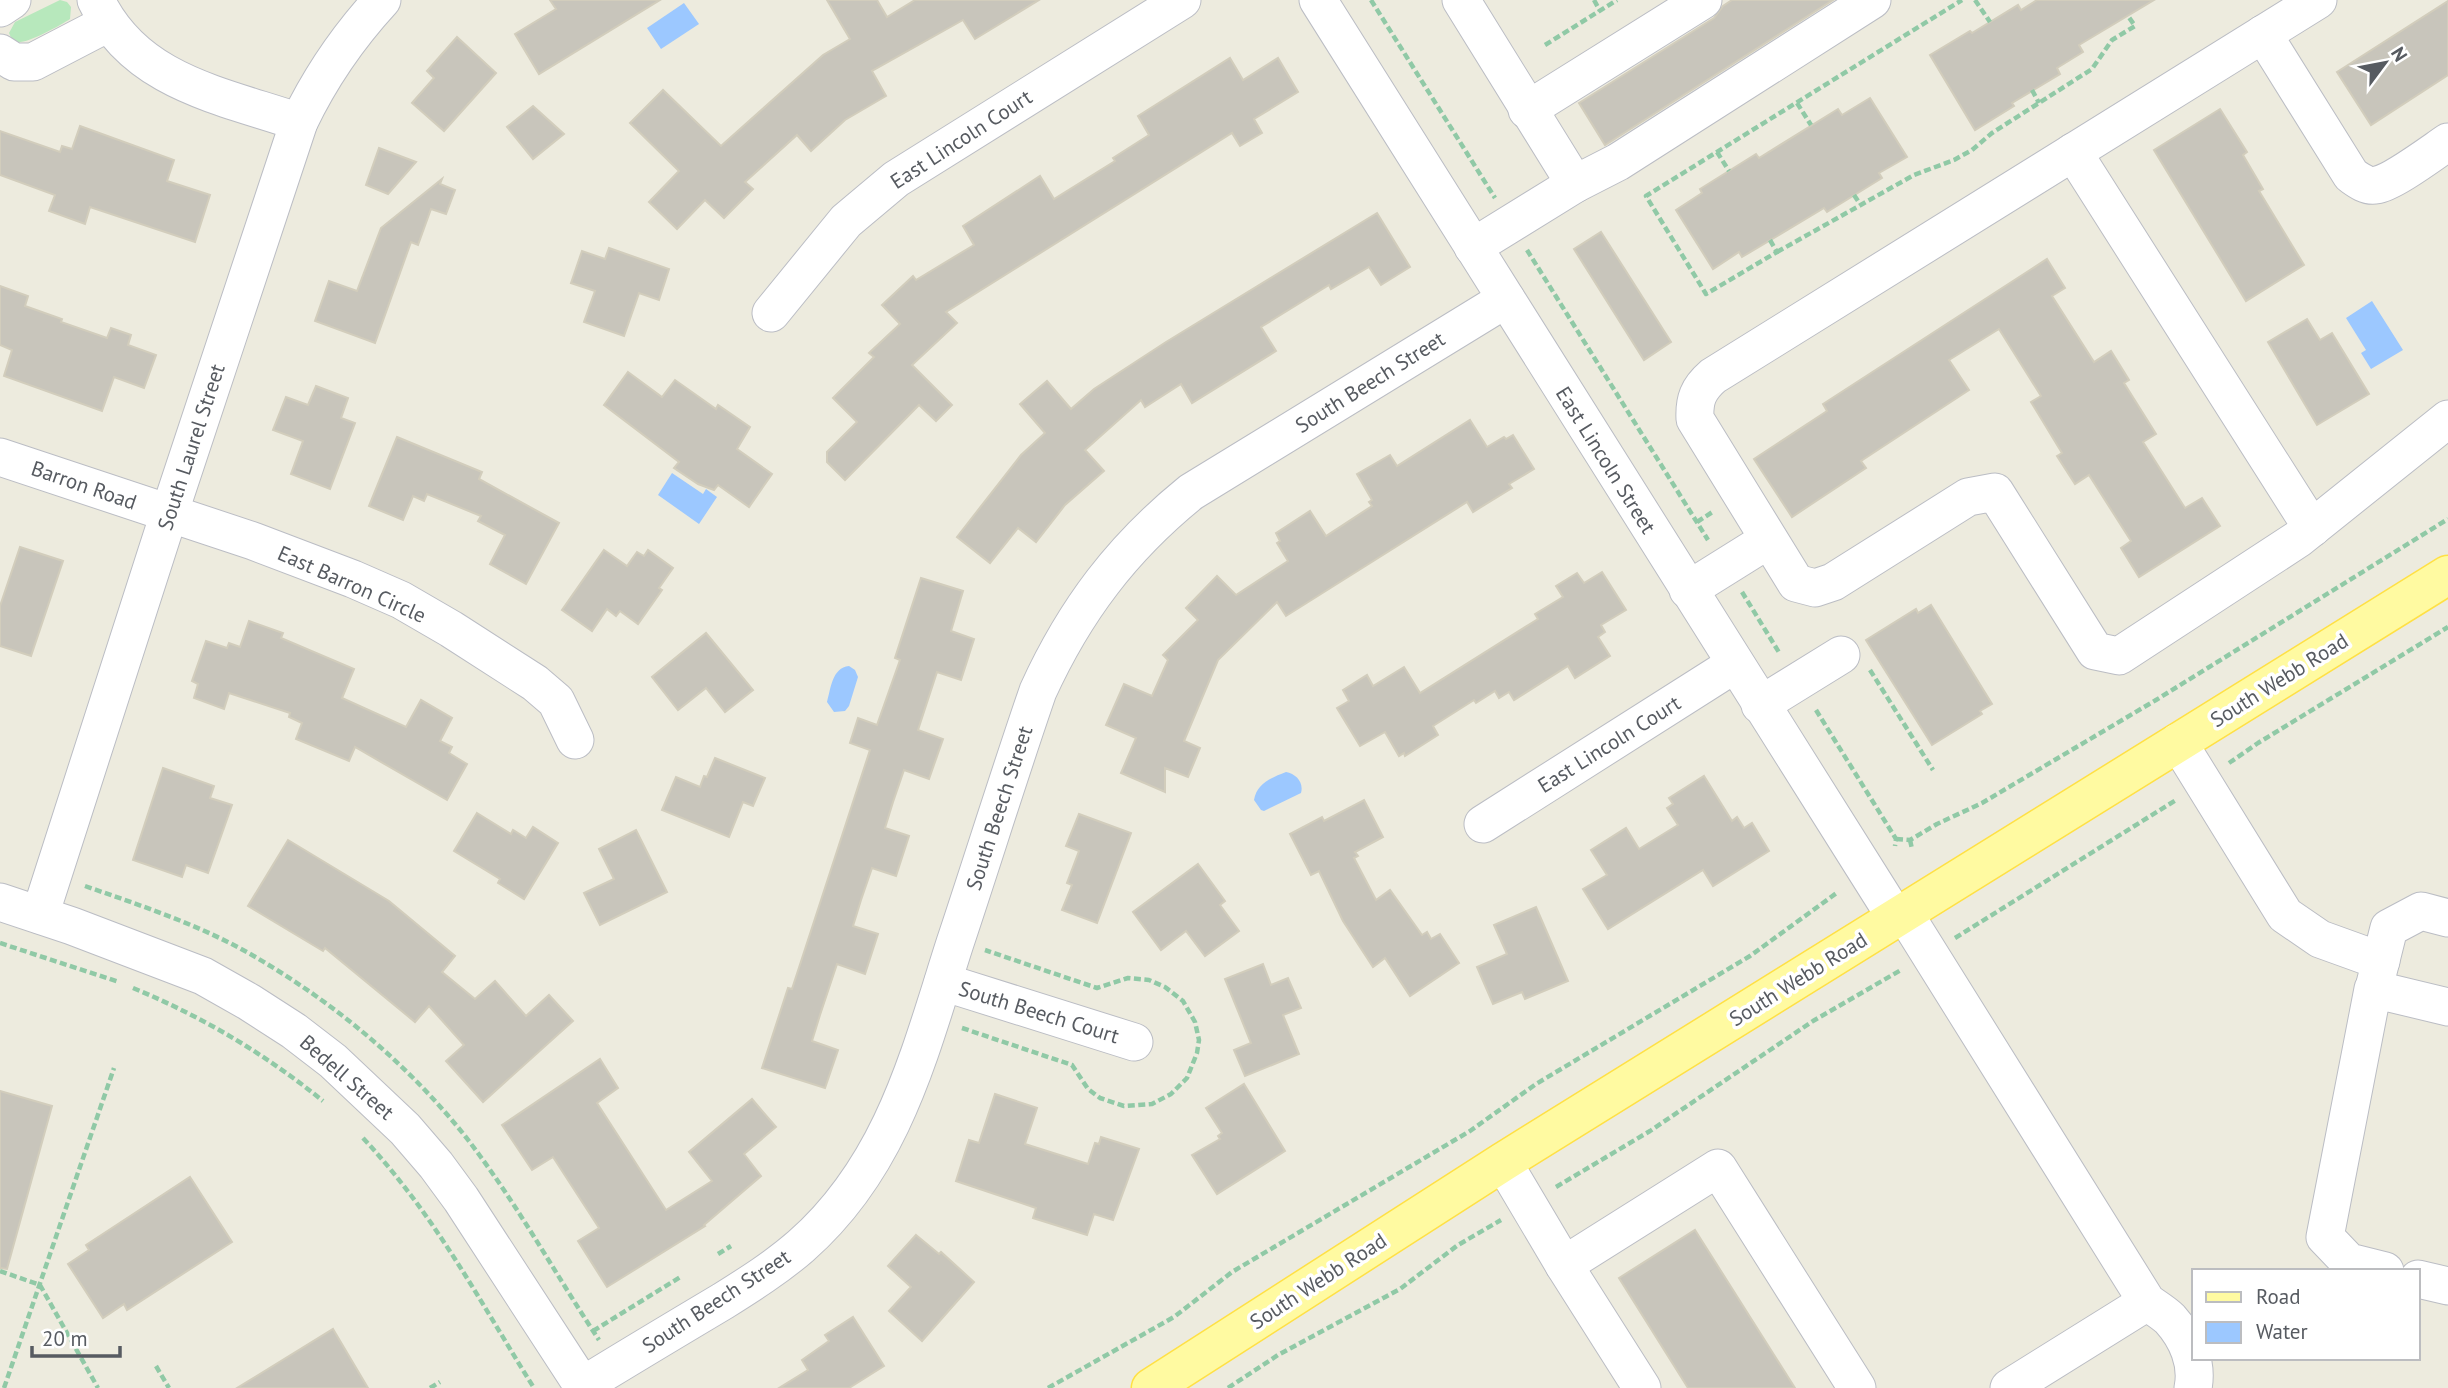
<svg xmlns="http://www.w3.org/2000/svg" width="2448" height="1388" viewBox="0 0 2448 1388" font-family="'PT Sans',sans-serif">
<rect width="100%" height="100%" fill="#edebde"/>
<path fill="#b7e8bc" d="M 60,0 L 67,2 L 71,7 L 70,19 C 61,25 25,45 16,42 C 11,39 11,37 9,33 L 15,22 Z"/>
<g fill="#9cc8ff">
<path d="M 684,3 L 699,24 L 661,49 L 647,28 Z"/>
<path d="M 2372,301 L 2403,350 L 2371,369 L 2361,353 L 2366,350 L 2346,318 Z"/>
<path d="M 672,473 L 703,494 L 706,489 L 717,497 L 699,524 L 658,495 Z"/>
<path d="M 849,666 L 855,670 L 858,677 L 849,706 L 845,711 L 834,712 L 827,702 C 831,688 832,668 849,666 Z"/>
<path d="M 1286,772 C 1296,774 1304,782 1301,793 L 1264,811 L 1261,810 L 1254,800 C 1257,783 1271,778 1286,772 Z"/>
</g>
<g fill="#c8c5bb" stroke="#d2cdbc" stroke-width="2">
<path d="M 550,0 L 660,0 L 539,74 L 515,34 L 556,9 Z"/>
<path d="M 827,0 L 877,0 L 887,17 L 915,0 L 1039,0 L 975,39 L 963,20 L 872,71 L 886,96 L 845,120 L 811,151 L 797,135 L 745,182 L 753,189 L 724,218 L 705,200 L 677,229 L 649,202 L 679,171 L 630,123 L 663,90 L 721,146 L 823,55 L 850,39 Z"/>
<path d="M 1732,0 L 1833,0 L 1605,145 L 1579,103 L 1714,18 L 1723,6 Z"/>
<path d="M 2037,0 L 2154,0 L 2079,45 L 2083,52 L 2057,68 L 2060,74 L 2012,103 L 2014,106 L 1975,130 L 1930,55 L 1970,31 L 1972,33 L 2018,5 L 2021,10 Z"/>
<path d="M 2448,1 L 2448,75 L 2371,125 L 2337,72 Z"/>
<path d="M 457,37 L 496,73 L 444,131 L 412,103 L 434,78 L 427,71 Z"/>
<path d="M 1230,58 L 1243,80 L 1278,58 L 1298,92 L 1254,119 L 1262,133 L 1240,146 L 1232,133 L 946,312 L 957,323 L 912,365 L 952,405 L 936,421 L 919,405 L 845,480 L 827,462 L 827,452 L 857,422 L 833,398 L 874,357 L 869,353 L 900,324 L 882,305 L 913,276 L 916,280 L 974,245 L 963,226 L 1040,176 L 1054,199 L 1115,161 L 1113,158 L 1149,135 L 1138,116 Z"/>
<path d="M 1870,98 L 1907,157 L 1879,173 L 1882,178 L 1827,212 L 1824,208 L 1742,257 L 1739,252 L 1713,269 L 1676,210 L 1702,193 L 1700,189 L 1756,154 L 1759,158 L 1838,109 L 1842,115 Z"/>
<path d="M 533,106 L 564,134 L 533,159 L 507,127 Z"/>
<path d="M 2220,109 L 2247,152 L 2243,155 L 2263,189 L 2259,191 L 2304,265 L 2246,301 L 2154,150 Z"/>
<path d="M 80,126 L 174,160 L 167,181 L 210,195 L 195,242 L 90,207 L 85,224 L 49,211 L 55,195 L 0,175 L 0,131 L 60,152 L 62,146 L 72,149 Z"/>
<path d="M 379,148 L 416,162 L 388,194 L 366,185 Z"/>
<path d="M 442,179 L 440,184 L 455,190 L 446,214 L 431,209 L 418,245 L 411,242 L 375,343 L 315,321 L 329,281 L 357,291 L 381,228 Z"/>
<path d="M 1377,213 L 1410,267 L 1381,285 L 1369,267 L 1331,289 L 1329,285 L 1261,327 L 1276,351 L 1192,403 L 1181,384 L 1145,407 L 1141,400 L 1085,450 L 1104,471 L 1065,505 L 1036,542 L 1018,528 L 990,563 L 957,537 L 1021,455 L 1045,433 L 1020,404 L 1047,381 L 1071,409 L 1094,389 L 1166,342 Z"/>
<path d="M 1601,232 L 1671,342 L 1644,360 L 1574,249 Z"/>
<path d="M 609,248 L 669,269 L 659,300 L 639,293 L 624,336 L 584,322 L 595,291 L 571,283 L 582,251 L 605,259 Z"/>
<path d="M 2047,259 L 2065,288 L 2052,296 L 2094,362 L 2111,351 L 2129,380 L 2124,383 L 2156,434 L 2143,442 L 2185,508 L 2202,498 L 2220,526 L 2139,577 L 2121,548 L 2131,541 L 2089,475 L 2075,484 L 2057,456 L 2062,453 L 2031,402 L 2041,396 L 1999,329 L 1949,360 L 1969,390 L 1861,461 L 1866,468 L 1792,517 L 1754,459 L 1827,411 L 1823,404 Z"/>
<path d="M 0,286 L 28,296 L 25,306 L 62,319 L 61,322 L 107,338 L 111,328 L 131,335 L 128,345 L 156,355 L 144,388 L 114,377 L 102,411 L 4,376 L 12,350 L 0,345 Z"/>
<path d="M 2307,319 L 2320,340 L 2332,333 L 2369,394 L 2317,425 L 2268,342 Z"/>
<path d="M 628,372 L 662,397 L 675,380 L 716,409 L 718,405 L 750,427 L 737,449 L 772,474 L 749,507 L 718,485 L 714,490 L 698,484 L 674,468 L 679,462 L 604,405 Z"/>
<path d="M 316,386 L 348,398 L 341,418 L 355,423 L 330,489 L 291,474 L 303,441 L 273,430 L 286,397 L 308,405 Z"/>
<path d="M 1470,420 L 1487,447 L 1504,437 L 1506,439 L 1513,435 L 1534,469 L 1509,484 L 1512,488 L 1473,512 L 1467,502 L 1286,616 L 1277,602 L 1218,660 L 1184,741 L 1200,748 L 1188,777 L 1165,768 L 1165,792 L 1121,773 L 1136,738 L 1106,725 L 1124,684 L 1152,696 L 1168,660 L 1163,655 L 1198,620 L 1186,608 L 1217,576 L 1236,595 L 1288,561 L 1277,543 L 1280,541 L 1276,533 L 1310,511 L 1326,536 L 1372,506 L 1369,502 L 1372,500 L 1357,474 L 1390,455 L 1397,466 Z"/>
<path d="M 397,437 L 482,472 L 479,479 L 559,523 L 526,584 L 490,564 L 505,535 L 478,521 L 481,516 L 427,494 L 424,501 L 413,496 L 403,520 L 369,506 Z"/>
<path d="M 20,547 L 63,561 L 31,656 L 0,646 L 0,606 Z"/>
<path d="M 604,550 L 627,566 L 637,552 L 644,556 L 648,550 L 673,568 L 659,588 L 662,590 L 638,624 L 620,611 L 616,616 L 607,609 L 592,631 L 562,610 Z"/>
<path d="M 1602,572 L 1626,610 L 1601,625 L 1605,632 L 1598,637 L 1610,656 L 1575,678 L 1568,666 L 1514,700 L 1509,692 L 1499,698 L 1495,691 L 1476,703 L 1474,700 L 1433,726 L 1438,735 L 1405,756 L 1404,753 L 1399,756 L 1385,732 L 1360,746 L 1337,708 L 1349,701 L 1343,690 L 1367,675 L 1373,686 L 1404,667 L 1420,693 L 1538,619 L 1535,614 L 1563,597 L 1556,586 L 1577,573 L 1584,583 Z"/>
<path d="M 921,578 L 963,591 L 951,631 L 974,639 L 961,680 L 937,672 L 918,730 L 943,739 L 929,779 L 904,770 L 893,802 L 885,828 L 909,836 L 896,876 L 872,868 L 861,900 L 853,926 L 878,934 L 865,974 L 837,964 L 820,1015 L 812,1041 L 838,1050 L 825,1088 L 762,1068 L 788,988 L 792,989 L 870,750 L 850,743 L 858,718 L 877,725 L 900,660 L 895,658 Z"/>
<path d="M 1931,605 L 1992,704 L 1980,711 L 1982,714 L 1932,745 L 1866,640 L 1916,609 L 1918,613 Z"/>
<path d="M 249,621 L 283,633 L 281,638 L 354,669 L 342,698 L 406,727 L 421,700 L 452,718 L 440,741 L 452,747 L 449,753 L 467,764 L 447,800 L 355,747 L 349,761 L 296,739 L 302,723 L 289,717 L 290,713 L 229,693 L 224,709 L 194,698 L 198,684 L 192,681 L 206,641 L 227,648 L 229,643 L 240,647 Z"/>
<path d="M 706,633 L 753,690 L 725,712 L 706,688 L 678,710 L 652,677 Z"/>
<path d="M 715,758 L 765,778 L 753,806 L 743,802 L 729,837 L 662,810 L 676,777 L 700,787 L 704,776 L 707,777 Z"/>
<path d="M 163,768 L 214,786 L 210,798 L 232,805 L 208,873 L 186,865 L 182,877 L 133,860 Z"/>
<path d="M 1704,776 L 1732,821 L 1737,817 L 1744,828 L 1752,823 L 1769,851 L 1713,886 L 1703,870 L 1608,929 L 1583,889 L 1607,875 L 1591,850 L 1626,828 L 1639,849 L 1678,825 L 1667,808 L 1673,804 L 1669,798 Z"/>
<path d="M 1364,800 L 1383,837 L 1355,852 L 1358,856 L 1354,858 L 1376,900 L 1390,890 L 1422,935 L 1427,932 L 1431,939 L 1440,934 L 1459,963 L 1410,996 L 1385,958 L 1373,967 L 1343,921 L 1319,871 L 1311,875 L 1290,834 L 1322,817 L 1324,821 Z"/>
<path d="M 477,813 L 511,834 L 513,830 L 526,838 L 533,827 L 558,843 L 524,899 L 498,883 L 500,879 L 454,851 Z"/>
<path d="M 1079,814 L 1131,833 L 1097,923 L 1062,910 L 1072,885 L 1067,883 L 1079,851 L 1066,846 Z"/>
<path d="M 636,830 L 667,892 L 600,925 L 584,893 L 614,879 L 599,849 Z"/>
<path d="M 288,840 L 389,901 L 455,956 L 442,972 L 475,999 L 495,981 L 526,1016 L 549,995 L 573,1021 L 483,1102 L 446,1061 L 464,1045 L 429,1006 L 415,1022 L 325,948 L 323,951 L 248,906 Z"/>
<path d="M 1198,864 L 1225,901 L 1220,905 L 1239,931 L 1205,956 L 1186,931 L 1161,950 L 1133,912 Z"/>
<path d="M 1536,907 L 1568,981 L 1525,999 L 1522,992 L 1493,1004 L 1477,967 L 1507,954 L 1494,925 Z"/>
<path d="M 1263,964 L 1271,985 L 1288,978 L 1301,1008 L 1283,1015 L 1299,1054 L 1245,1076 L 1234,1050 L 1251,1043 L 1225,979 Z"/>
<path d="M 600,1059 L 618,1088 L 597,1103 L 666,1210 L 712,1181 L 689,1152 L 752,1099 L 776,1127 L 744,1154 L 761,1176 L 704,1225 L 705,1226 L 607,1287 L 578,1241 L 599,1228 L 553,1157 L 532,1170 L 502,1125 Z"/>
<path d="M 1244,1084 L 1285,1151 L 1217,1194 L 1192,1155 L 1220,1139 L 1218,1136 L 1222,1133 L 1206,1108 Z"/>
<path d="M 0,1091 L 52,1106 L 7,1269 L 0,1268 Z"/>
<path d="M 995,1094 L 1037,1108 L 1025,1144 L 1088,1164 L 1095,1143 L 1099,1144 L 1101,1137 L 1139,1149 L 1113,1220 L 1094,1214 L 1087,1235 L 1033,1218 L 1036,1208 L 956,1181 L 969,1140 L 979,1143 Z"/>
<path d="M 190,1177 L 232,1242 L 127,1310 L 124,1304 L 103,1318 L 68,1264 L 89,1250 L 86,1245 Z"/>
<path d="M 1695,1230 L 1795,1388 L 1688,1388 L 1619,1278 Z"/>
<path d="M 916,1235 L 939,1254 L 941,1252 L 974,1282 L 922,1341 L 889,1311 L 911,1287 L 888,1266 Z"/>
<path d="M 853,1317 L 884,1366 L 849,1388 L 779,1388 L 808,1370 L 802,1360 L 829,1341 L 825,1335 Z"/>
<path d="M 333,1329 L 368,1388 L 237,1388 Z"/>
</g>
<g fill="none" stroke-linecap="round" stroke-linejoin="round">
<defs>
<g id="minor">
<path d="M 96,0 C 135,82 220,95 299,122"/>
<path d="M 1318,0 L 1896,918"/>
<path d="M 1461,0 L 1575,184"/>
<path d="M 2318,0 L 1713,376 C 1698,389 1694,400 1695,419 L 1796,583 L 1815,588 L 1833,582 L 1968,497 L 1995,492 L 2095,651 L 2119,656 L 2298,539 L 2448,419"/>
<path d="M 0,8 L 12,0"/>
<path d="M 2263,34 L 2351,175 C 2358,180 2367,187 2376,185 C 2392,183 2433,152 2448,142"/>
<path d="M 0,53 L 14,62 L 33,62 L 108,23"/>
<path d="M 1527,110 L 1703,0"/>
<path d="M 2073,152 L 2312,528"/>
<path d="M 1473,247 L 1575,184 L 1618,162 L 1872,0"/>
<path d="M 771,313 L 846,221 L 896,179 L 1182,0"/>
<path d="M 0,457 L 253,541 L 353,579 L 401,600 L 451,629 L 535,683 L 556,701 L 575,740"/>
<path d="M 1688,590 L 1768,540"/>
<path d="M 1760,705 L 1841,655"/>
<path d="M 2178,742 L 2285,915 L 2320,939 L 2381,961"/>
<path d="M 1483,824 L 1735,664"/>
<path d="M 0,902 L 72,926 L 203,976 L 249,1002 L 294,1031 L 333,1061 L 405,1129 L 436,1165 L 461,1199 L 584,1388"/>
<path d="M 1904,913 L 2147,1302 C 2154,1307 2164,1313 2170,1319 C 2187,1338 2198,1363 2193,1388"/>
<path d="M 40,915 L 169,514 L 299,122 C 321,76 348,37 382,0"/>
<path d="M 943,982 L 1134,1042"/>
<path d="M 2375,984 L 2389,928 L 2421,911 L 2448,918"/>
<path d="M 1503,1162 L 1564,1265 L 1642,1388"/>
<path d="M 1564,1265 L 1718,1168 L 1857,1388"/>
<path d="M 2385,1271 L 2349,1262 L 2325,1237 L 2373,989 L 2448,1007"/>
<path d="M 2418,1279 L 2448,1286"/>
<path d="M 582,1386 C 629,1357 676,1329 723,1301 C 750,1284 777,1267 801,1246 C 893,1165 919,1055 955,943 C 983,859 1009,775 1038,691 C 1075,610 1122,548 1191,492 L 1506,299"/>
<path d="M 2009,1388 L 2147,1302"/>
</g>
<path id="major" d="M 1151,1388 L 1503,1162 L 2448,575"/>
</defs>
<use href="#minor" stroke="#bbbdc4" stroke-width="39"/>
<use href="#major" stroke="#ffe045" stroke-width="41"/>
<g stroke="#90c9a6" stroke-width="4.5" stroke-dasharray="7 3.5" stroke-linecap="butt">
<path d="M 1371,0 L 1495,198"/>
<path d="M 1594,0 L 1600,11"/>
<path d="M 1975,0 L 1990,22"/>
<path d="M 1545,45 L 1617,0"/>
<path d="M 2032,90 L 2039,103"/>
<path d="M 1797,103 L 1811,125"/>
<path d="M 1717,152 L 1729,171"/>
<path d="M 1854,195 L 1860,204"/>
<path d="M 1770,240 L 1777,252 L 1706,294 L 1646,196 L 1962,0"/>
<path d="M 1527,250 L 1708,540"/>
<path d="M 1777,252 L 1914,175 L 1954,160 L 1972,150 L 1992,133 L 2092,69 L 2112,40 L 2135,26 L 2128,16"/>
<path d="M 1697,522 L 1714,511"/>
<path d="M 1742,592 L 1780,654"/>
<path d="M 1870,670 L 1933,770"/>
<path d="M 1816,710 L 1896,839 L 1895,846"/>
<path d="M 2229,763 L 2258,743 L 2448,627"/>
<path d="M 1896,839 L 1910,840 L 1937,824 L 1982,803 L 2156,700 L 2448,519"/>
<path d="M 1910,840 L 1912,849"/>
<path d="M 85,886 C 142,906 200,925 252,955 C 333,1002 406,1062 465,1136 C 515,1200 554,1272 599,1340"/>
<path d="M 1955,938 L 2176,800"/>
<path d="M 0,943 L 119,982"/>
<path d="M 133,988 C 203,1017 265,1054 323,1101"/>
<path d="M 962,1028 L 1072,1065 L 1088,1089 L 1100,1098 L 1124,1106 L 1152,1104 L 1171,1094 L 1187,1078 L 1197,1053 L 1199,1040 L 1195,1022 L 1183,1001 L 1165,987 L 1149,980 L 1128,978 L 1097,988 L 985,950"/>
<path d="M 363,1138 C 435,1215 479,1300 534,1388"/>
<path d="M 1556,1187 L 1650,1131 L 1813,1021 L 1901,970"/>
<path d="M 718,1254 L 731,1246"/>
<path d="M 0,1271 L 40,1285 L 98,1388"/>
<path d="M 593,1331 L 682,1276"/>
<path d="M 156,1366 L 169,1388"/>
<path d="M 4,1388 L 114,1068"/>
<path d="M 430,1388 L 440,1382"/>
<path d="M 1048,1388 L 1174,1317 L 1232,1272 L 1470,1131 L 1536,1084 L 1750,956 L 1838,892"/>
<path d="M 1228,1388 L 1278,1355 L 1400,1289 L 1458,1245 L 1501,1220"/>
</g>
<use href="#minor" stroke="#fff" stroke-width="37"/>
<use href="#major" stroke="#fffaa1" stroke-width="38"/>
</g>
<g text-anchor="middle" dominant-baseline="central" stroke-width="7" stroke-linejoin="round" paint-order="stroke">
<g font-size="21" fill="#575b61" stroke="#fff">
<text transform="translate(961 139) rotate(-33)">East Lincoln Court</text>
<text transform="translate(1370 382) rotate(-32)">South Beech Street</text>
<text transform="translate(191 447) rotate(-72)">South Laurel Street</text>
<text transform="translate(1606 460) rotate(58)">East Lincoln Street</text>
<text transform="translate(84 485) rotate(19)">Barron Road</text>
<text transform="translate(352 584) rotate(24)">East Barron Circle</text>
<text transform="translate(2279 680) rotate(-32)">South Webb Road</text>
<text transform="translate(1609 744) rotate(-32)">East Lincoln Court</text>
<text transform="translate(999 808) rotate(-72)">South Beech Street</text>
<text transform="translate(1798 979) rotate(-32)">South Webb Road</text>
<text transform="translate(1039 1012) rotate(17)">South Beech Court</text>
<text transform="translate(347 1077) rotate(41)">Bedell Street</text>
<text transform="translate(1318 1281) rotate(-33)">South Webb Road</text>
<text transform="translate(716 1301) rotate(-33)">South Beech Street</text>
</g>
</g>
<rect x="2192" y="1269" width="228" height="91" fill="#ffffff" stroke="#bcbdc0" stroke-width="2"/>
<rect x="2206" y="1292" width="35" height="10" fill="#fffaa1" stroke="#bcbdc0" stroke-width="2"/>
<text x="2256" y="1304" font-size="21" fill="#575b61">Road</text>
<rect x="2206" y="1322" width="35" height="21" fill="#9cc8ff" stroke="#bcbdc0" stroke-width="2"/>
<text x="2256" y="1339" font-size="21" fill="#575b61">Water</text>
<g transform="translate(2385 63) rotate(58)" stroke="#ffffff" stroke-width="5" paint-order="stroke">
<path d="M0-5L12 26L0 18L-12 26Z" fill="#575b61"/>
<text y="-10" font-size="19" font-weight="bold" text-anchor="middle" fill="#575b61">N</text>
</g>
<path d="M32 1346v10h88v-10" fill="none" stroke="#575b61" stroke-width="3.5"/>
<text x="42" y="1346" font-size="21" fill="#575b61" stroke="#ffffff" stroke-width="5" paint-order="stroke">20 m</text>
</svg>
